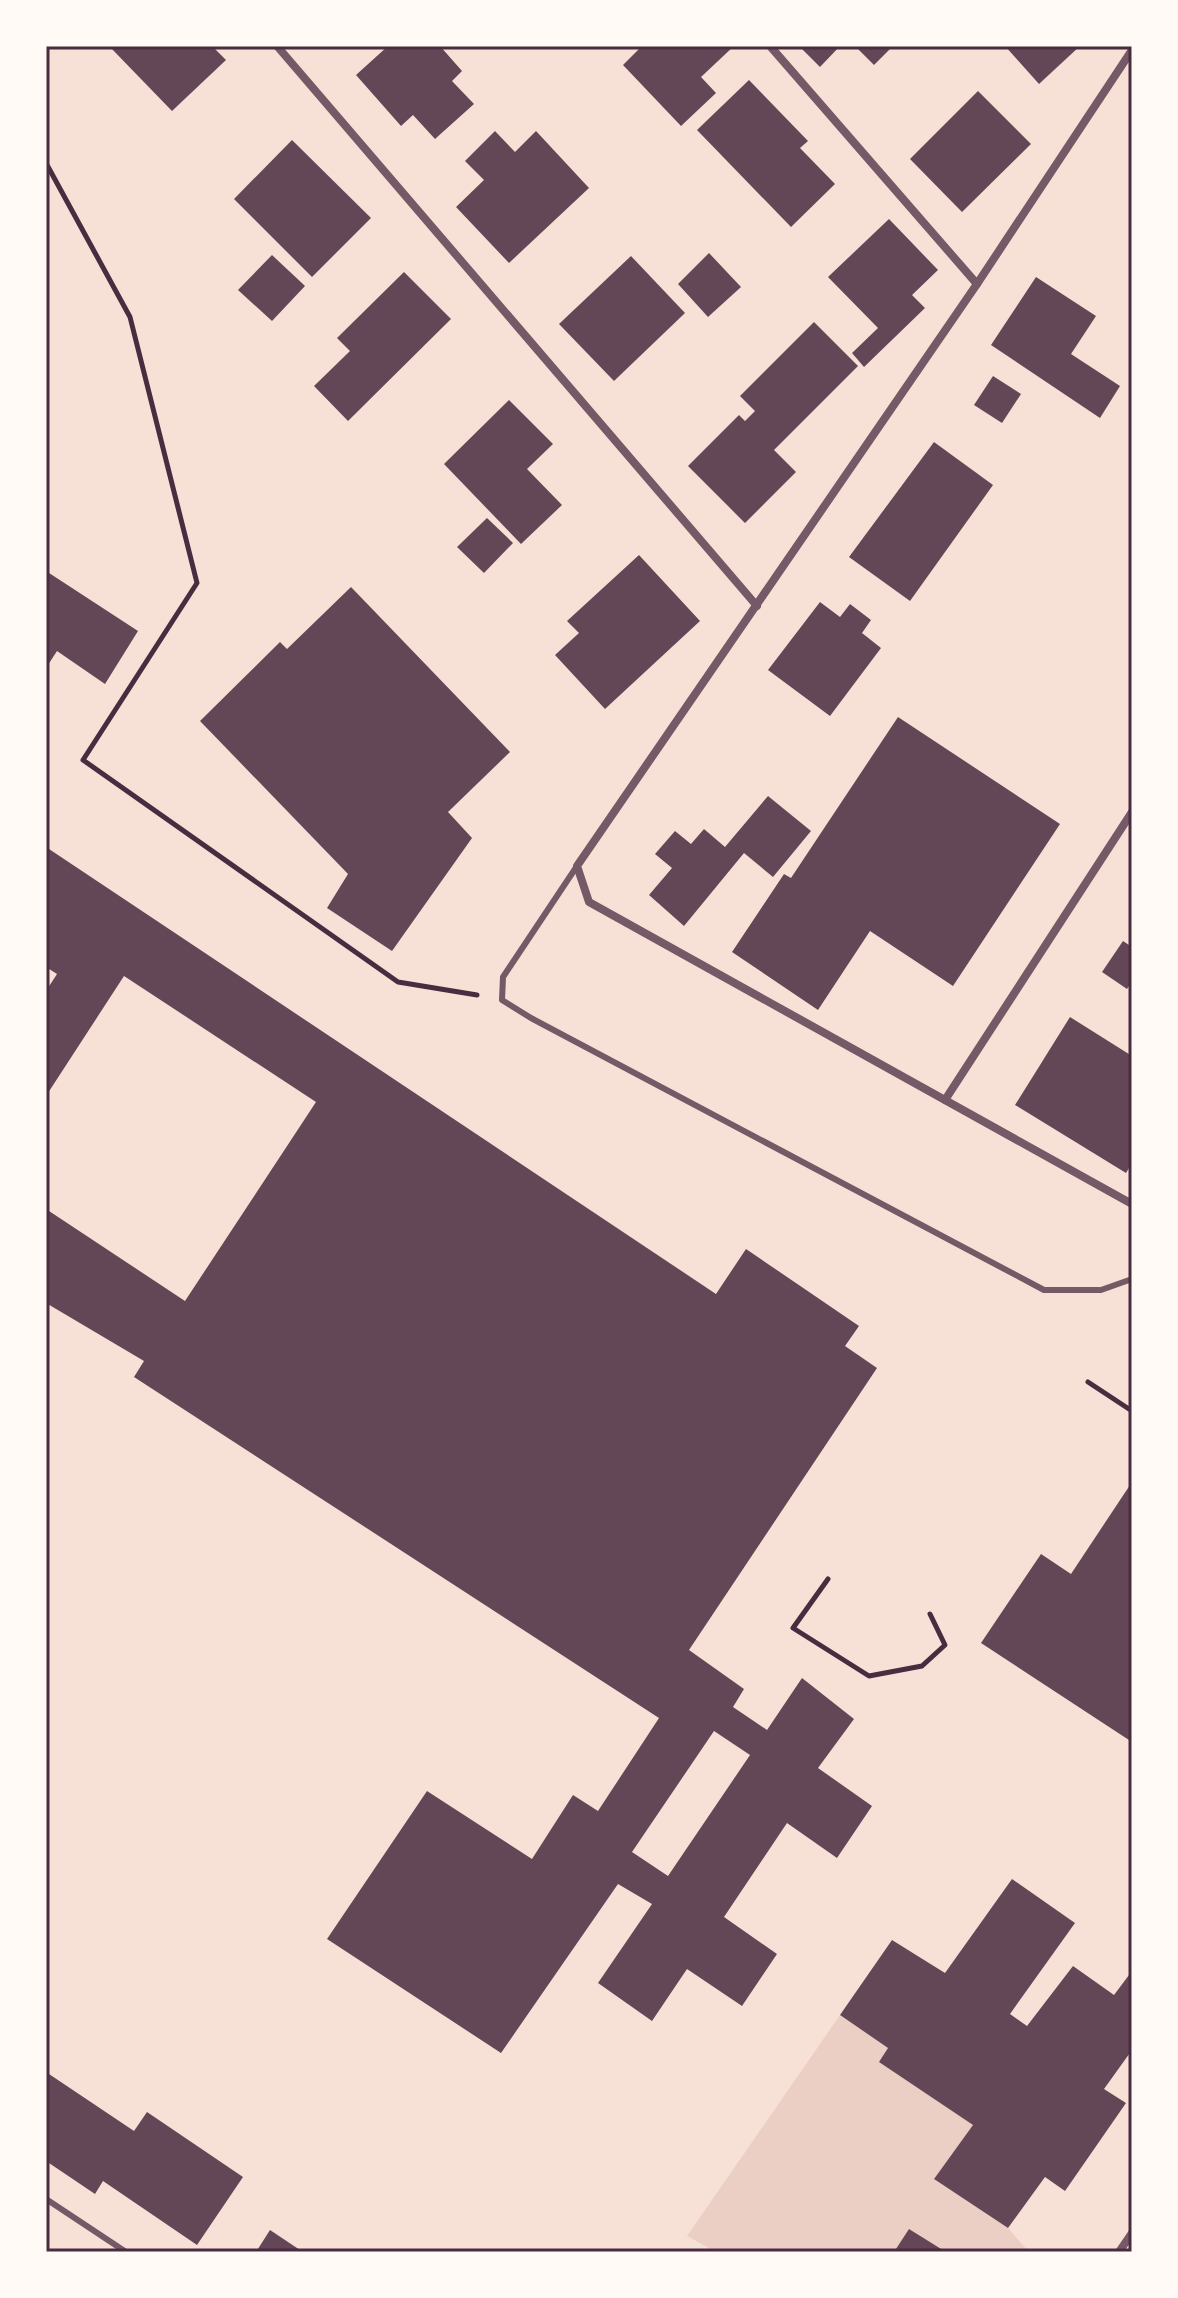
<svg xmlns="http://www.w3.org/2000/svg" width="1178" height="2298" viewBox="0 0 1178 2298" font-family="'Libre Baskerville',serif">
<rect width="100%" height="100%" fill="#f7e1d7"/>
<path fill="#ebcfc5" d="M 840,2015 L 888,2048 L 880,2062 L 973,2125 L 934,2179 L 1008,2228 L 1029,2252 L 716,2252 L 687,2236 Z"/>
<g fill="#644757" fill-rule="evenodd">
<path d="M 109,46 L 212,46 L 226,60 L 172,111 Z"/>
<path d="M 388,46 L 440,46 L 462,71 L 452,81 L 474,104 L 435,139 L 413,115 L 401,126 L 356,75 Z"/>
<path d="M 642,46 L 734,46 L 701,77 L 716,93 L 681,126 L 623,65 Z"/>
<path d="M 799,46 L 840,46 L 820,67 Z"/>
<path d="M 855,46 L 893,46 L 874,65 Z"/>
<path d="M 1005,46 L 1080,46 L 1039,84 Z"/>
<path d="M 749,80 L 808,141 L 800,148 L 835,184 L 791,227 L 697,130 Z"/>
<path d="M 978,91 L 1031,144 L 962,212 L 910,159 Z"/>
<path d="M 495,131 L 515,152 L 536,131 L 589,188 L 509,263 L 456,207 L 484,180 L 465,161 Z"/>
<path d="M 292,140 L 371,218 L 312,277 L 234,199 Z"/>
<path d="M 889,219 L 938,270 L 912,295 L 925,308 L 864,367 L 852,353 L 878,328 L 828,277 Z"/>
<path d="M 709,253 L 741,287 L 708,317 L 678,284 Z"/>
<path d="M 272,255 L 305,286 L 272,321 L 238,290 Z"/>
<path d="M 631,256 L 685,313 L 614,381 L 559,324 Z"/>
<path d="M 404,272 L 451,319 L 348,421 L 314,386 L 350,351 L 337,338 Z"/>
<path d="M 1036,277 L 1096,316 L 1071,354 L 1120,386 L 1100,418 L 991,345 Z"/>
<path d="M 814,322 L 858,366 L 774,450 L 796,472 L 745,523 L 688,466 L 739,415 L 745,421 L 755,411 L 740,396 Z"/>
<path d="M 993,376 L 1021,394 L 1002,423 L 974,405 Z"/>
<path d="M 509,400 L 553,444 L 527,469 L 562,505 L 521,544 L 444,464 Z"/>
<path d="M 934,442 L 993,485 L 910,601 L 849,557 Z"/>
<path d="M 487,518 L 513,543 L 484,573 L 457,547 Z"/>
<path d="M 639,555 L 700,621 L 605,709 L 555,655 L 579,633 L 567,621 Z"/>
<path d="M 46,571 L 138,631 L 105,684 L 57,651 L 46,668 Z"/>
<path d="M 351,587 L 510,752 L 448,812 L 472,838 L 392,951 L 327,908 L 348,874 L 200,721 L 280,642 L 287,649 Z"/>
<path d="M 820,602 L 840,617 L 850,604 L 871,620 L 862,633 L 881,648 L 830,716 L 768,670 Z"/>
<path d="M 898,717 L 1060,824 L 953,986 L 870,931 L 818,1010 L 732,952 L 784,874 L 791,878 Z"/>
<path d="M 768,796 L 811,831 L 773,877 L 744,853 L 684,926 L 649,895 L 672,868 L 655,854 L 675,831 L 691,844 L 704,829 L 725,847 Z"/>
<path d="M 46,847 L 716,1294 L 746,1249 L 859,1326 L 845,1346 L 877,1368 L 689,1650 L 744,1689 L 733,1707 L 767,1730 L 802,1678 L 854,1719 L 818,1768 L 872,1806 L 837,1858 L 787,1823 L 724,1917 L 777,1954 L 742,2006 L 687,1969 L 652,2021 L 598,1983 L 652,1904 L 618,1884 L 501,2053 L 327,1939 L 427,1791 L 532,1859 L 573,1795 L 598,1811 L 659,1718 L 134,1377 L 144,1361 L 46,1303 L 46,1209 L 185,1301 L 316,1102 L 124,976 L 46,1096 L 46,991 L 57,974 L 46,967 ZM 714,1731 L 750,1755 L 668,1876 L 632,1852 Z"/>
<path d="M 1123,941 L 1132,947 L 1132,982 L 1127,989 L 1102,972 Z"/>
<path d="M 1070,1017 L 1132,1056 L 1132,1163 L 1126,1173 L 1015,1105 Z"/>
<path d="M 1132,1482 L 1132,1742 L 981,1643 L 1041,1554 L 1071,1574 Z"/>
<path d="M 1012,1879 L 1075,1923 L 1010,2014 L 1027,2026 L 1073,1966 L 1114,1995 L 1132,1971 L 1132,2050 L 1104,2089 L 1126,2103 L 1065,2191 L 1045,2177 L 1008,2228 L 934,2179 L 973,2125 L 879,2062 L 888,2048 L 840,2015 L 892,1940 L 945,1973 Z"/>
<path d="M 46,2072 L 134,2131 L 147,2112 L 243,2177 L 197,2245 L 103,2181 L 95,2194 L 46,2161 Z"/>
<path d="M 909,2229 L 946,2252 L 894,2252 Z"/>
<path d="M 270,2230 L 303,2252 L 256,2252 Z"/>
</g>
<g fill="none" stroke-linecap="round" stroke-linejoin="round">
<g stroke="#4a2c40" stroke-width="5">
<path d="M 46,163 L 130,317 L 197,583 L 83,760 L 398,982 L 477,995"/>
<path d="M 1088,1382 L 1132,1411"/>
<path d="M 828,1579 L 793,1628 L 869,1676 L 922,1666 L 945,1645 L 930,1614"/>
</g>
<g stroke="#755966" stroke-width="6">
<path d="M 577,866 L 503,977 L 502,1000 L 531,1018 L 1044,1290 L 1101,1290 L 1132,1279"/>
<path d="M 46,2199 L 126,2252"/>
</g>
<g stroke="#755966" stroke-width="8">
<path d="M 277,46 L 757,606"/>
<path d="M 770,46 L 977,284"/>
<path d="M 1132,50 L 977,284 L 577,866 L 589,902 L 1132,1204"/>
<path d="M 945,1100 L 1132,812"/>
<path d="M 1119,2252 L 1132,2233"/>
</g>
</g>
<rect width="1178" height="2298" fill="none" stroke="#fffaf5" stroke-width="96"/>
<rect x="48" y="48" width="1082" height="2202" fill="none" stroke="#4a2c40" stroke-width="3"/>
</svg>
